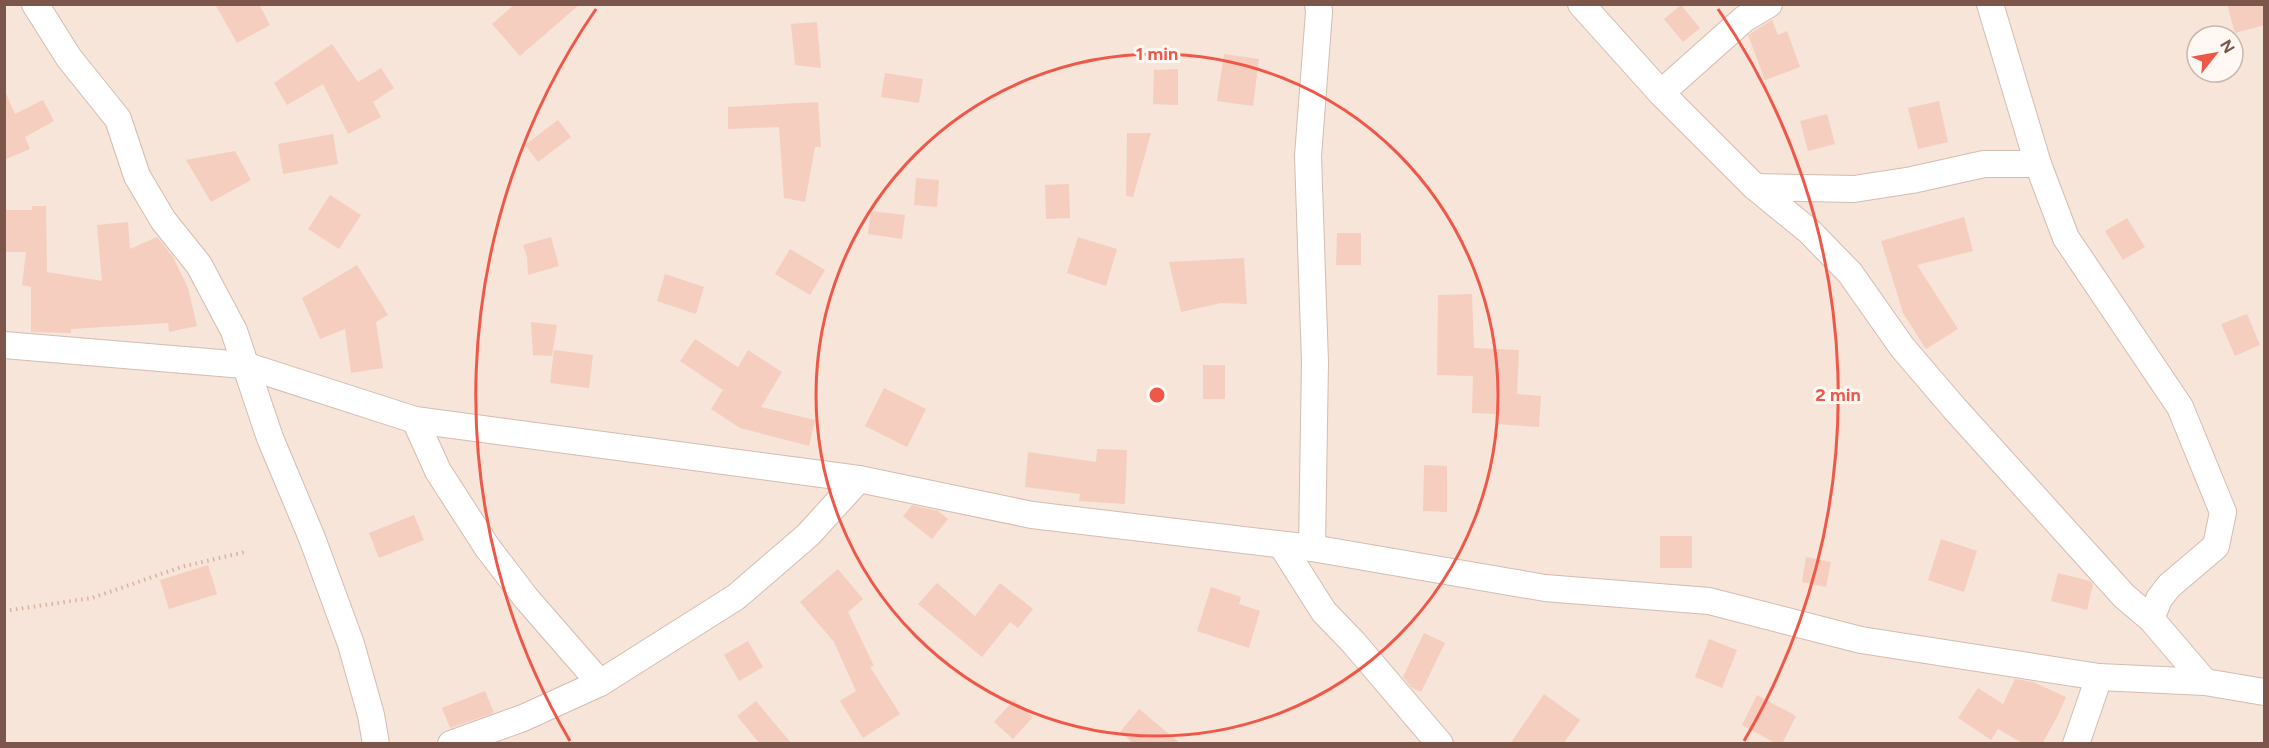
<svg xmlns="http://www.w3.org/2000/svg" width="2269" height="748" viewBox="0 0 2269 748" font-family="Figtree,sans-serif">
<rect width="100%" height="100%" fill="#fef4eb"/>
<path fill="#f6e5d8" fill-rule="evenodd" d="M 5,5 L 2264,5 L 2264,743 L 5,743 ZM 2197,36 L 2233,36 L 2233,72 L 2197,72 Z"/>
<g fill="#f5cec0">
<path d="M 215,4 L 259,4 L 270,25 L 237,43 Z"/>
<path d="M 515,4 L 580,4 L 520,56 L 492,24 Z"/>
<path d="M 2227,4 L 2265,4 L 2265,25 L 2235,33 Z"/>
<path d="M 1681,5 L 1700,28 L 1683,42 L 1664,19 Z"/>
<path d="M 1772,20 L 1778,35 L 1787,31 L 1800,67 L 1765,80 L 1748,35 Z"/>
<path d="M 817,22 L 821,68 L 795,65 L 791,24 Z"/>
<path d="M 332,44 L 358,82 L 381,68 L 394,88 L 373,102 L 381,117 L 348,134 L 323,84 L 287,105 L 274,83 Z"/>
<path d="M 1224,54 L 1259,59 L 1253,106 L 1217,101 Z"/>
<path d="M 1178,69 L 1178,105 L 1153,104 L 1154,70 Z"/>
<path d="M 885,73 L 923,79 L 919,103 L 881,97 Z"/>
<path d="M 4,89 L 15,114 L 43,100 L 54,121 L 25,137 L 30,149 L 4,160 Z"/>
<path d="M 1939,101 L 1948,142 L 1918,149 L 1908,108 Z"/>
<path d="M 818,102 L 821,147 L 815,147 L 805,202 L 784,198 L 779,127 L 728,129 L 728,107 Z"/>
<path d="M 1827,114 L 1835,144 L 1808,151 L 1800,121 Z"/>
<path d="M 558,120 L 571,137 L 538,162 L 525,145 Z"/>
<path d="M 1127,133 L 1151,133 L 1133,197 L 1126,196 Z"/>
<path d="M 333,134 L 338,164 L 283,174 L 278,144 Z"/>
<path d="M 235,151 L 251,180 L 211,202 L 186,160 Z"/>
<path d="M 916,178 L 939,180 L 937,207 L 914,205 Z"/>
<path d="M 1069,184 L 1070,218 L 1046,219 L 1045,185 Z"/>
<path d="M 330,195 L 361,215 L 339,249 L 308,229 Z"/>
<path d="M 32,206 L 46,206 L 47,272 L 102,281 L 97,225 L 128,222 L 130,249 L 157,237 L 173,257 L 188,288 L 197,326 L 169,332 L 168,323 L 71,329 L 71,333 L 31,332 L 31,287 L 22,285 L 26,252 L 4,252 L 4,210 L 32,210 Z"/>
<path d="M 871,211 L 905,215 L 902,239 L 868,234 Z"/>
<path d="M 1964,217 L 1973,251 L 1917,265 L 1958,329 L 1926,349 L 1903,313 L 1881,241 Z"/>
<path d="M 2127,218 L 2145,247 L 2123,260 L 2105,231 Z"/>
<path d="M 1337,233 L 1361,233 L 1361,265 L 1336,265 Z"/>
<path d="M 551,237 L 559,266 L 528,275 L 527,257 L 523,245 Z"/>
<path d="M 1078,237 L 1117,249 L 1106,286 L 1067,273 Z"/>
<path d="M 790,249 L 825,270 L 810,295 L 775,274 Z"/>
<path d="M 1244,258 L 1247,304 L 1221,303 L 1181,312 L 1169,262 Z"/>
<path d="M 357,265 L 388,315 L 376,322 L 383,368 L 351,373 L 345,329 L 320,339 L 302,298 Z"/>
<path d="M 665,274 L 704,287 L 696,314 L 657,301 Z"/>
<path d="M 1472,294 L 1474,348 L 1519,350 L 1517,394 L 1541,396 L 1539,427 L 1496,424 L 1497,414 L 1472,413 L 1473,376 L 1437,375 L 1438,295 Z"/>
<path d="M 2247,314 L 2260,345 L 2235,356 L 2221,324 Z"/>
<path d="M 531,322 L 557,325 L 552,356 L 533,355 Z"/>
<path d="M 695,339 L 738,367 L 748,350 L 782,372 L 761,407 L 815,420 L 809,446 L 740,428 L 711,409 L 723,390 L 680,361 Z"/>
<path d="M 554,350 L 593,355 L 589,388 L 550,383 Z"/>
<rect x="1203" y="365" width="22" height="34"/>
<path d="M 884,388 L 926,409 L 907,447 L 865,426 Z"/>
<path d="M 1097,449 L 1127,450 L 1125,504 L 1079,501 L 1080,494 L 1025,487 L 1028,452 L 1096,462 Z"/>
<path d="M 1424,465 L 1447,466 L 1447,512 L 1423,511 Z"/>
<path d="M 912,505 L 938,511 L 948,519 L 932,539 L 903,516 Z"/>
<path d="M 414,515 L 424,540 L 379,558 L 369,533 Z"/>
<rect x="1660" y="536" width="32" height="32"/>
<path d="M 1941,539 L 1977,551 L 1964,592 L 1928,580 Z"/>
<path d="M 1806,557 L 1831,562 L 1826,587 L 1802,582 Z"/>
<path d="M 208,565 L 217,594 L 169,609 L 160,580 Z"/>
<path d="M 838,569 L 863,599 L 848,612 L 874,666 L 870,667 L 900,714 L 863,738 L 840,701 L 856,691 L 834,642 L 800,602 Z"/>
<path d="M 2058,573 L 2090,581 L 2093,584 L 2087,610 L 2051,601 Z"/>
<path d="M 937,583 L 975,616 L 1000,583 L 1033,609 L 1018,628 L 1010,622 L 982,657 L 918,604 Z"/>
<path d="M 1211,587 L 1241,597 L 1239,604 L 1260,611 L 1249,648 L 1197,631 Z"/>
<path d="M 1424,633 L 1445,643 L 1421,692 L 1411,687 L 1403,677 Z"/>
<path d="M 1709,639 L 1737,650 L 1722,688 L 1695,677 Z"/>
<path d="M 748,641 L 763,667 L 739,681 L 724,655 Z"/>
<path d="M 2015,679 L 2033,682 L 2066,697 L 2058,715 L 2042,744 L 2024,744 L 1998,729 L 1991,740 L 1958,718 L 1978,688 L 2003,704 Z"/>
<path d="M 485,691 L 494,713 L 450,728 L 442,708 Z"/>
<path d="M 1544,694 L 1580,720 L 1563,744 L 1510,744 Z"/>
<path d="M 1757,695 L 1796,716 L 1782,744 L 1777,744 L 1742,725 Z"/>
<path d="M 1014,700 L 1033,717 L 1013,739 L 994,722 Z"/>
<path d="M 756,701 L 792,744 L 760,744 L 737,716 Z"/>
<path d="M 1139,709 L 1181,744 L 1134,744 L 1120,732 Z"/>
</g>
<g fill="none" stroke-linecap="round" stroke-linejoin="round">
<defs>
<g id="street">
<path d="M 35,4 L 69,58 L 118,119 L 137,176 L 163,220 L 199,265 L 234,331 L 270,438 L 312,538 L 351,644 L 371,715 L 376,744"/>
<path d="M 1581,4 L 1661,93 L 1755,187 L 1809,231 L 1850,273 L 1902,347 L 1955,409 L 2124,596 L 2151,619 L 2205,682"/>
<path d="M 1990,4 L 2038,164 L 2066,238 L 2180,407 L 2223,512 L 2216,546 L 2169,586 L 2159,599 L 2151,619"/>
<path d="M 1661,93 L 1744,19 L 1769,4"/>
<path d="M 1755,187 L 1854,189 L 1912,180 L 1984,164 L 2038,164"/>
<path d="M 4,345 L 244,365 L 415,420 L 859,479 L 1032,515 L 1312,548 L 1545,588 L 1709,601 L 1861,640 L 2099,677 L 2205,682 L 2264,692"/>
<path d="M 415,420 L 438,471 L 487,547 L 526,598 L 600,683"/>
<path d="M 1282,546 L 1324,612 L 1353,642 L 1440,744"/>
<path d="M 1312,548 L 1315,362 L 1308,156 L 1319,12 L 1318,4"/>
<path d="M 451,744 L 523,718 L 600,683 L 736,597 L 808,535 L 859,479"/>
<path d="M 2076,744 L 2099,677"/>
</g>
</defs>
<use href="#street" stroke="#d4bcb1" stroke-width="28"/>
<path stroke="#dcb1a2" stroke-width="4" stroke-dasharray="1.5 4.5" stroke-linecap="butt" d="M 4,611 L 92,598 L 181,567 L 245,552"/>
<use href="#street" stroke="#fff" stroke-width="26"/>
</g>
<g fill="none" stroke="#ef5849" stroke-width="3">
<circle cx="1157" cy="395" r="341"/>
<path d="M570 741A681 681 0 0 1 596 9M1718 9A681 681 0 0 1 1744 741"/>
</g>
<circle cx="1157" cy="395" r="9" fill="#ef5849" stroke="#fff8f3" stroke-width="3"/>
<g font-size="18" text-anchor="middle" font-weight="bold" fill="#ef5849" stroke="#fff8f3" stroke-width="6" stroke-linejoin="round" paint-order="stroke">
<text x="1157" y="60">1 min</text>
<text x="1838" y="401">2 min</text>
</g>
<rect width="2269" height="748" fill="none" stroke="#7c564a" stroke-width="12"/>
<g transform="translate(2215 54) rotate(59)"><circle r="28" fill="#fff8f3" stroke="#cbb7af" stroke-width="1.5"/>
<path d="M0-4.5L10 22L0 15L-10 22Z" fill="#ef5849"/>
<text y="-9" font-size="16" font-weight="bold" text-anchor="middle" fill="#7c564a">N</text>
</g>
</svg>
